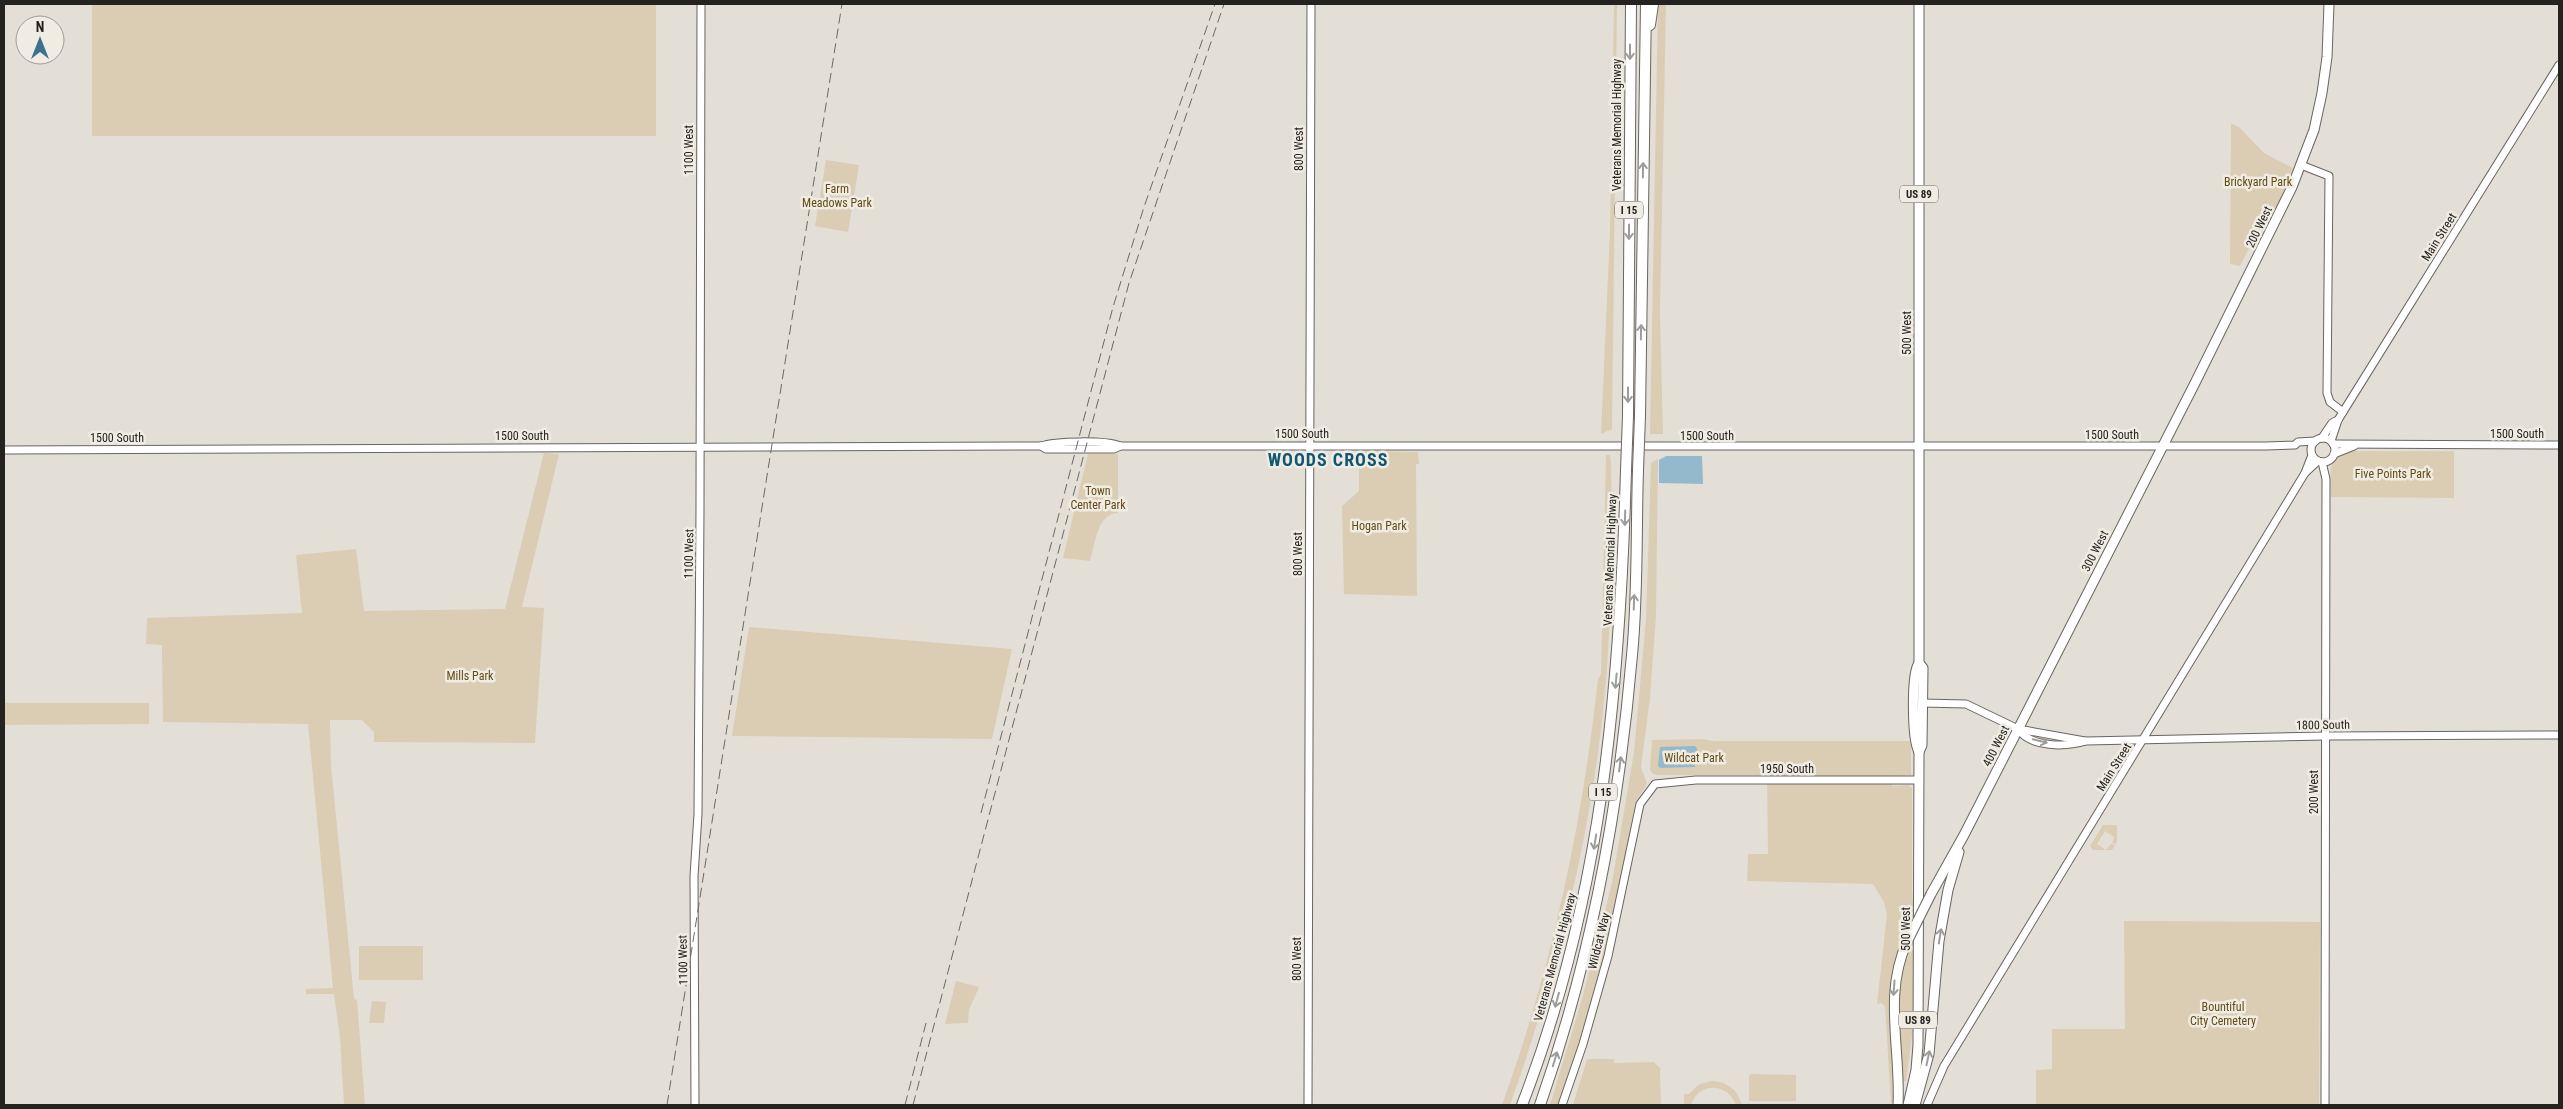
<svg xmlns="http://www.w3.org/2000/svg" width="2563" height="1109" viewBox="0 0 2563 1109" font-family="'Roboto Condensed',sans-serif">
<rect width="100%" height="100%" fill="#e3dfd7"/>
<g fill="#dacdb4">
<rect x="92" y="4" width="564" height="132"/>
<path d="M 1614,4 L 1617,4 L 1612,429 L 1601,434 L 1610,231 Z"/>
<path d="M 1658,4 L 1666,4 L 1660,313 L 1663,434 L 1650,434 Z"/>
<path d="M 2231,123 L 2240,128 L 2264,153 L 2293,168 L 2275,213 L 2268,211 L 2240,266 L 2230,264 Z"/>
<path d="M 826,160 L 859,165 L 848,232 L 815,226 Z"/>
<path d="M 1359,451 L 1418,452 L 1419,464 L 1416,464 L 1417,596 L 1344,594 L 1342,506 L 1359,491 Z"/>
<path d="M 2347,451 L 2454,451 L 2454,498 L 2331,497 C 2331,477 2325,460 2347,451 Z"/>
<path d="M 544,453 L 559,454 L 522,607 L 544,608 L 535,743 L 374,742 L 374,732 L 362,720 L 330,720 L 331,765 L 354,999 L 357,1000 L 365,1105 L 344,1105 L 340,1038 L 334,994 L 306,994 L 306,989 L 333,988 L 308,724 L 163,722 L 162,645 L 146,644 L 147,618 L 302,613 L 296,555 L 356,549 L 364,611 L 505,609 Z"/>
<path d="M 1088,454 L 1118,454 L 1118,513 C 1097,513 1095,545 1090,561 L 1063,558 Z"/>
<path d="M 1606,455 L 1610,455 L 1611,464 C 1612,532 1612,598 1607,667 C 1596,817 1560,964 1510,1105 L 1502,1105 C 1552,967 1582,825 1598,679 L 1601,674 Z"/>
<path d="M 1658,459 L 1656,616 L 1650,698 L 1641,767 L 1647,784 L 1635,803 L 1614,917 L 1592,1002 L 1559,1105 L 1550,1105 L 1582,999 L 1612,883 L 1634,752 L 1646,619 L 1651,463 Z"/>
<path d="M 749,627 L 1012,649 L 992,739 L 732,736 Z"/>
<path d="M 4,703 L 149,703 L 149,724 L 4,725 Z"/>
<path d="M 1703,739 L 1713,741 L 1911,741 L 1911,775 L 1892,776 L 1892,786 L 1908,785 L 1912,788 L 1912,890 L 1914,915 L 1898,950 L 1891,978 L 1894,1103 L 1891,1103 L 1885,1006 L 1881,1003 L 1877,1004 L 1887,914 L 1884,902 L 1873,884 L 1747,881 L 1748,854 L 1768,854 L 1767,775 L 1659,775 L 1653,774 L 1650,770 L 1652,740 Z"/>
<path d="M 2103,825 L 2117,825 L 2117,842 L 2116,844 L 2112,843 L 2114,837 L 2105,831 L 2097,844 L 2106,850 L 2111,844 L 2115,845 L 2112,850 L 2093,850 L 2090,846 Z"/>
<path d="M 2124,921 L 2320,922 L 2319,1105 L 2036,1105 L 2036,1070 L 2052,1069 L 2052,1029 L 2125,1029 Z"/>
<path d="M 1911,941 L 1914,941 L 1913,1028 L 1906,1081 L 1903,1081 L 1896,987 Z"/>
<rect x="359" y="946" width="64" height="34"/>
<path d="M 956,981 L 979,987 L 969,1010 L 968,1023 L 945,1024 Z"/>
<path d="M 372,1001 L 386,1002 L 384,1023 L 369,1023 Z"/>
<path d="M 1587,1059 L 1614,1059 L 1614,1063 L 1654,1062 L 1660,1068 L 1661,1105 L 1573,1105 Z"/>
<path d="M 1751,1074 L 1796,1075 L 1796,1101 L 1749,1101 L 1749,1076 Z"/>
<path d="M 1711,1081 C 1727,1081 1738,1090 1742,1105 L 1736,1105 C 1728,1082 1698,1082 1691,1105 L 1684,1105 L 1684,1094 L 1689,1094 L 1698,1085 Z"/>
</g>
<g fill="#95b9cc">
<path d="M 1666,456 L 1702,456 L 1703,484 L 1659,483 L 1659,460 Z"/>
<path d="M 1695,746 L 1697,748 L 1695,767 L 1660,768 L 1658,766 L 1660,747 Z"/>
</g>
<g fill="none" stroke-linecap="round" stroke-linejoin="round">
<defs>
<g id="minor">
<path d="M 2301,165 L 2329,176 L 2327,393 L 2330,402 L 2343,412"/>
<path d="M 2322,438 L 2332,423 L 2338,420"/>
<circle cx="2323" cy="450" r="12"/>
<path d="M 2331,441 L 2338,420 L 2559,65"/>
<path d="M 2333,444 L 2559,445"/>
<path d="M 1041,446 L 1046,449 L 1114,449 L 1120,446"/>
<path d="M 4,450 L 1041,446 C 1055,441 1106,440 1120,446 L 2266,446 L 2295,445 L 2298,442 L 2315,441"/>
<path d="M 2334,454 L 2354,446"/>
<path d="M 2322,462 L 2326,479 L 2325,1105"/>
<path d="M 2305,473 L 2312,455"/>
<path d="M 1922,703 L 1966,704 L 2018,729 L 2085,741"/>
<path d="M 2018,729 C 2031,748 2066,747 2086,741 L 2326,736 L 2559,735"/>
<path d="M 695,1105 L 694,876 L 698,814 L 700,508 L 701,4"/>
<path d="M 1308,1105 L 1311,4"/>
<path d="M 1562,1105 L 1583,1044 L 1608,956 L 1640,804 L 1655,784 L 1696,780 L 1919,780"/>
<path d="M 1927,1105 L 1944,1066 L 2305,473 L 2318,461"/>
</g>
<g id="major">
<path d="M 1919,663 C 1911,673 1912,740 1919,752"/>
<path d="M 1931,894 L 1964,835 L 2194,385 L 2292,187 L 2314,130 L 2322,93 L 2327,57 L 2329,4"/>
<path d="M 1898,1105 C 1901,1050 1883,994 1907,942"/>
<path d="M 1908,1105 L 1916,1070 L 1918,1045 L 1919,752 L 1922,745 L 1923,668 L 1919,663 L 1919,4"/>
<path d="M 1915,1105 L 1929,1054 L 1939,941 L 1948,890 L 1959,852"/>
</g>
<g id="highway">
<path d="M 1650,25 L 1653,4"/>
<path d="M 1628,416 L 1631,4"/>
<path d="M 1640,416 L 1646,4"/>
<path d="M 1522,1105 C 1602,898 1620,689 1626,470"/>
<path d="M 1540,1105 C 1591,960 1619,808 1632,655 C 1638,594 1636,531 1638,470"/>
</g>
</defs>
<use href="#minor" stroke="#69655f" stroke-width="9"/>
<use href="#major" stroke="#69655f" stroke-width="11"/>
<use href="#highway" stroke="#69655f" stroke-width="12"/>
<use href="#minor" stroke="#fff" stroke-width="7"/>
<use href="#major" stroke="#fff" stroke-width="9"/>
<use href="#highway" stroke="#fff" stroke-width="10"/>
<g stroke="#6b6964" stroke-width="1" stroke-dasharray="10 5" stroke-linecap="butt">
<path d="M 981,813 L 1113,307 L 1144,207 L 1215,4"/>
<path d="M 667,1105 L 842,4"/>
<path d="M 905,1105 L 926,1023"/>
<path d="M 913,1105 L 1129,283 L 1224,4"/>
</g>
<defs>
<path id="major-bridge" d="M 1907,942 L 1931,894"/>
<g id="highway-bridge">
<path d="M 1626,470 L 1628,416"/>
<path d="M 1638,470 L 1640,416"/>
</g>
</defs>
<use href="#major-bridge" stroke="#69655f" stroke-width="11" stroke-linecap="butt"/>
<use href="#highway-bridge" stroke="#69655f" stroke-width="12" stroke-linecap="butt"/>
<use href="#major-bridge" stroke="#fff" stroke-width="9"/>
<use href="#highway-bridge" stroke="#fff" stroke-width="10"/>
</g>
<defs><path id="oneway-shaft" d="M-6 0H5M1.5-3L5.5 0L1.5 3" fill="none" stroke-width="1.6" stroke-linecap="round" stroke-linejoin="round" transform="scale(1.25)"/></defs>
<g stroke="#9c9c9b">
<use href="#oneway-shaft" transform="translate(1630 52) rotate(90)"/>
<use href="#oneway-shaft" transform="translate(1643 170) rotate(-89)"/>
<use href="#oneway-shaft" transform="translate(1629 232) rotate(90)"/>
<use href="#oneway-shaft" transform="translate(1641 332) rotate(-89)"/>
<use href="#oneway-shaft" transform="translate(1628 395) rotate(90)"/>
<use href="#oneway-shaft" transform="translate(1625 518) rotate(92)"/>
<use href="#oneway-shaft" transform="translate(1634 602) rotate(-88)"/>
<use href="#oneway-shaft" transform="translate(1616 681) rotate(95)"/>
<use href="#oneway-shaft" transform="translate(2040 741) rotate(14)"/>
<use href="#oneway-shaft" transform="translate(1620 764) rotate(-83)"/>
<use href="#oneway-shaft" transform="translate(1595 842) rotate(99)"/>
<use href="#oneway-shaft" transform="translate(1940 936) rotate(-81)"/>
<use href="#oneway-shaft" transform="translate(1894 988) rotate(94)"/>
<use href="#oneway-shaft" transform="translate(1557 1000) rotate(105)"/>
<use href="#oneway-shaft" transform="translate(1928 1058) rotate(-78)"/>
<use href="#oneway-shaft" transform="translate(1555 1059) rotate(-73)"/>
</g>
<g text-anchor="middle" dominant-baseline="central" stroke-width="5" stroke-linejoin="round" paint-order="stroke">
<g fill="#f0ece4" stroke="#615f5b" stroke-width="1">
<rect x="1900" y="185.5" width="38" height="17" rx="4"/>
<rect x="1615" y="201.5" width="28" height="17" rx="4"/>
<rect x="1589" y="783.5" width="28" height="17" rx="4"/>
<rect x="1899" y="1011.5" width="38" height="17" rx="4"/>
</g>
<g font-size="11" font-weight="bold" fill="#242320">
<text x="1919" y="194">US 89</text>
<text x="1629" y="210">I 15</text>
<text x="1603" y="792">I 15</text>
<text x="1918" y="1020">US 89</text>
</g>
<g font-size="12" fill="#242320" stroke="#f0ece4">
<text transform="translate(1617 125) rotate(-90)">Veterans Memorial Highway</text>
<text transform="translate(1299 149) rotate(-90)">800 West</text>
<text transform="translate(689 150) rotate(-90)">1100 West</text>
<text transform="translate(2259 227) rotate(-64)">200 West</text>
<text transform="translate(2439 237) rotate(-58)">Main Street</text>
<text transform="translate(1907 333) rotate(-90)">500 West</text>
<text x="1302" y="434">1500 South</text>
<text x="2517" y="434">1500 South</text>
<text x="2112" y="435">1500 South</text>
<text x="522" y="436">1500 South</text>
<text x="1707" y="436">1500 South</text>
<text x="117" y="438">1500 South</text>
<text transform="translate(2095 551) rotate(-63)">300 West</text>
<text transform="translate(689 554) rotate(-89)">1100 West</text>
<text transform="translate(1298 554) rotate(-90)">800 West</text>
<text transform="translate(1610 560) rotate(-88)">Veterans Memorial Highway</text>
<text transform="translate(2323 725) rotate(-1)">1800 South</text>
<text transform="translate(1996 746) rotate(-63)">400 West</text>
<text transform="translate(2114 767) rotate(-58)">Main Street</text>
<text x="1787" y="769">1950 South</text>
<text transform="translate(2314 792) rotate(-90)">200 West</text>
<text transform="translate(1906 929) rotate(-90)">500 West</text>
<text transform="translate(1599 941) rotate(-76)">Wildcat Way</text>
<text transform="translate(1555 957) rotate(-75)">Veterans Memorial Highway</text>
<text transform="translate(1297 959) rotate(-90)">800 West</text>
<text transform="translate(683 960) rotate(-91)">1100 West</text>
</g>
<g font-size="12" fill="#634b13" stroke="#f0ece4">
<text x="2258" y="182">Brickyard Park</text>
<text x="837" y="189">Farm<tspan x="837" dy="14">Meadows Park</tspan></text>
<text x="2393" y="474">Five Points Park</text>
<text x="1098" y="491">Town<tspan x="1098" dy="14">Center Park</tspan></text>
<text x="1379" y="526">Hogan Park</text>
<text x="470" y="676">Mills Park</text>
<text x="1694" y="758">Wildcat Park</text>
<text x="2223" y="1007">Bountiful<tspan x="2223" dy="14">City Cemetery</tspan></text>
</g>
<g font-size="18" font-weight="bold" letter-spacing="1" fill="#105773" stroke="#f0ece4">
<text x="1328" y="459">WOODS CROSS</text>
</g>
</g>
<rect width="2563" height="1109" fill="none" stroke="#242320" stroke-width="10"/>
<g transform="translate(40 40)"><circle r="24" fill="#f0ece4" stroke="#9e9c96"/>
<path d="M0-4L9 19L0 12L-9 19Z" fill="#3a728d"/>
<text y="-8" font-size="14" font-weight="bold" text-anchor="middle" fill="#242320">N</text>
</g>
</svg>
